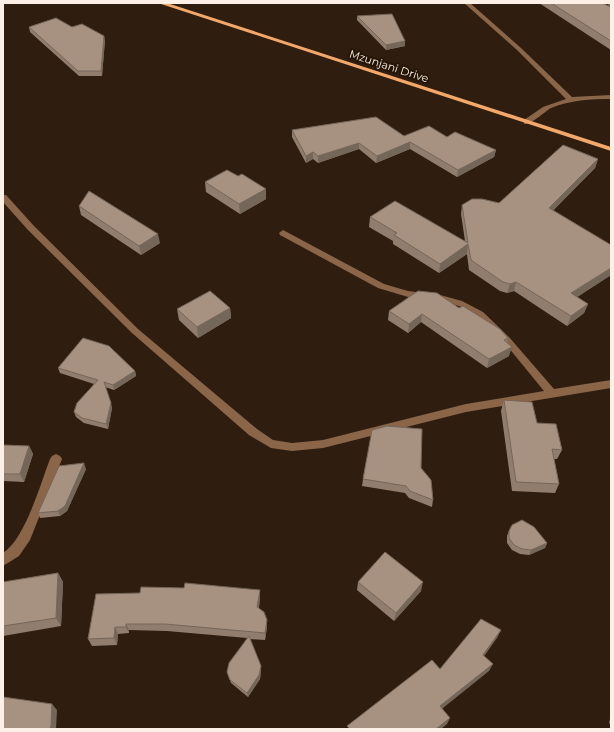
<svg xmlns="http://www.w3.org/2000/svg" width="614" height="732" viewBox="0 0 614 732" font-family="Montserrat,sans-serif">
<rect width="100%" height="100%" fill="#2f1e10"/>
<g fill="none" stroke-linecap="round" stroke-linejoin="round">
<g fill="#8a6548" fill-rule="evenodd">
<path d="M 464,3 L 470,3 L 521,48 L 572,97 L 611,95 L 611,99 C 590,99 571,100 551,108 C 544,112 531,125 524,124 L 524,120 L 543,107 L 566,99 L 517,50 Z"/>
<path d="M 607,3 L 611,3 L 611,7 L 609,6 Z"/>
<path d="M 3,195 L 6,195 L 34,226 L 138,329 L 257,429 L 273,440 L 292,443 L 323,440 L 466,404 L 544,391 L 503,341 L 477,316 L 459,306 L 440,301 L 408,297 L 378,288 L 280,235 L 279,233 L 283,230 L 384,284 L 408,291 L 440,295 L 462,301 L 483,312 L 509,337 L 554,389 L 611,380 L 611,388 L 466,412 L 323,448 L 292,451 L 271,448 L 249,435 L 132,333 L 28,230 L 3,202 Z"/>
<path d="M 56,454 L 60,456 L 62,459 L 30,540 L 19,556 L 3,566 L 3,553 C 25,539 40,485 50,459 L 52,456 Z"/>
</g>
<path fill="#f3a869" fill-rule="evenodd" d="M 158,3 L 167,3 L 611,147 L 611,151 Z"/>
</g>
<g fill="#907d6e">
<path d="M 539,3 L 602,3 L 611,7 L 611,50 Z"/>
<path d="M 357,16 L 405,41 L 405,46 L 386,50 L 357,20 Z"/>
<path d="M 29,27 L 72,27 L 105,40 L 102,76 L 79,76 L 30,32 Z"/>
<path d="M 292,130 L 404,136 L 447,137 L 496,150 L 494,157 L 457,177 L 410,149 L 376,163 L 359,149 L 318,163 L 313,159 L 306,163 L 292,137 Z"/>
<path d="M 598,159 L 595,168 L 553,210 L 611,245 L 611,275 L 577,297 L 588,304 L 584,313 L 567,326 L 514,291 L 507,293 L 500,291 L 469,270 L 467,254 L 439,273 L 393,244 L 393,241 L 369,227 L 370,217 L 465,241 L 461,214 L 462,205 L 499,203 Z"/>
<path d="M 205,182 L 266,199 L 240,214 L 206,192 Z"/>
<path d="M 79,206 L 160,243 L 141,255 L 81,215 Z"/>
<path d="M 230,308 L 231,318 L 198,338 L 179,320 L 177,309 Z"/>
<path d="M 459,308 L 508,338 L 507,343 L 509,356 L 487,368 L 421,322 L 408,333 L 388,320 L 389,311 Z"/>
<path d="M 58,368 L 135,371 L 136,376 L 114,390 L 105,387 L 112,408 L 108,429 L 84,423 L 76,417 L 74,412 L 94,384 L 60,373 Z"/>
<path d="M 504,400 L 537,423 L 562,450 L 557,459 L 554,459 L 559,484 L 555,493 L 512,491 L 501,411 Z"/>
<path d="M 3,445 L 29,446 L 33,454 L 24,482 L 3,481 Z"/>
<path d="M 421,468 L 433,500 L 432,507 L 409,498 L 405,493 L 362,486 L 363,479 Z"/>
<path d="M 86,469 L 67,511 L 60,516 L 40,518 L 38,513 Z"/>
<path d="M 509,531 L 547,543 L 545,548 L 529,555 L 520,554 L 512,550 L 507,543 L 507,536 Z"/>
<path d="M 58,573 L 63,582 L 61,626 L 3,636 L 3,582 Z"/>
<path d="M 358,582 L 421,591 L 394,621 L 357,590 Z"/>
<path d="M 140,593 L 260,597 L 259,608 L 267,627 L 265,640 L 250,639 L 261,666 L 261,670 L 260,679 L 248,697 L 231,683 L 227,672 L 247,638 L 167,631 L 129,630 L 129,633 L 118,634 L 117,645 L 92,646 L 88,639 Z"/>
<path d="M 611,715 L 611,725 L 609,723 Z"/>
</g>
<g fill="#75665a">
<path d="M 104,36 L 105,40 L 102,76 L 101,71 Z"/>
<path d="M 405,41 L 405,46 L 386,50 L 386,45 Z"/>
<path d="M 410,142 L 410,149 L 376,163 L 377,156 Z"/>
<path d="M 359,143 L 359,149 L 318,163 L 318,156 Z"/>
<path d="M 496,150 L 494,157 L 457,177 L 458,170 Z"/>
<path d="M 313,152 L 313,159 L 306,163 L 306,156 Z"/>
<path d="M 598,159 L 595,168 L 547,217 L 549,208 Z"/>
<path d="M 266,189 L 266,199 L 240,214 L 239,204 Z"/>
<path d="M 158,234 L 160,243 L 141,255 L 139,246 Z"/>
<path d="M 468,244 L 467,254 L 439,273 L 440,264 Z"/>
<path d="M 611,268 L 611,275 L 568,303 L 571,293 Z"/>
<path d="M 516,282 L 514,291 L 507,293 L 510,284 Z"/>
<path d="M 588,304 L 584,313 L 567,326 L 571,316 Z"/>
<path d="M 230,308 L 231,318 L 198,338 L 197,327 Z"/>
<path d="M 422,314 L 421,322 L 408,333 L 409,324 Z"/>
<path d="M 512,347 L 509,356 L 487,368 L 489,359 Z"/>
<path d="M 135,371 L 136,376 L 114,390 L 113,385 Z"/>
<path d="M 111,403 L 112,408 L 108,429 L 106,424 Z"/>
<path d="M 29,446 L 33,454 L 24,482 L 20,474 Z"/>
<path d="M 84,463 L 86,469 L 67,511 L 60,516 L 58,511 Z"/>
<path d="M 547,543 L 545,548 L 529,555 L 531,550 Z"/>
<path d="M 58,573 L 63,582 L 61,626 L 56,618 Z"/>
<path d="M 423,582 L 421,591 L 394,621 L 396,613 Z"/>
<path d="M 260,590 L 260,597 L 258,614 L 257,607 Z"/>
<path d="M 267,620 L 267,627 L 265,640 L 265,633 Z"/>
<path d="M 126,624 L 129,630 L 129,633 L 126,627 Z"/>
<path d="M 115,627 L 118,634 L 117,645 L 114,638 Z"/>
<path d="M 501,630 L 497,638 L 480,662 L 483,655 Z"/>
<path d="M 493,664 L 489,671 L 438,712 L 440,706 Z"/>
<path d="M 261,666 L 261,670 L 260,679 L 248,697 L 247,693 Z"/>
<path d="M 52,704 L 57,710 L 56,729 L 50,729 Z"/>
<path d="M 450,718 L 447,724 L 441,729 L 436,729 Z"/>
</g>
<g fill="#a79180" stroke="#75665a">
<path d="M 551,3 L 602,3 L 611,7 L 611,41 Z"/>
<path d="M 392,14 L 405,41 L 386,45 L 357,16 Z"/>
<path d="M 56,18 L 72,27 L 82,24 L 104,36 L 101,71 L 78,71 L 29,27 Z"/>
<path d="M 376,117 L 404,136 L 429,126 L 447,137 L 455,132 L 496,150 L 458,170 L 410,142 L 377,156 L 359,143 L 318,156 L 313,152 L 306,156 L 292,130 Z"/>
<path d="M 563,145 L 598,159 L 549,208 L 611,245 L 611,268 L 571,293 L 588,304 L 571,316 L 516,282 L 510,284 L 503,282 L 471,260 L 468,244 L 440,264 L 394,235 L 397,233 L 370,217 L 395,201 L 468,243 L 462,205 L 472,199 L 482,199 L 499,203 Z"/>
<path d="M 227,170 L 238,176 L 242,174 L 266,189 L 239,204 L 205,182 Z"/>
<path d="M 89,191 L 158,234 L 139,246 L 79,206 Z"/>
<path d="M 210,291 L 230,308 L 197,327 L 177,309 Z"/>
<path d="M 418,291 L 437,293 L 459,308 L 463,306 L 500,329 L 508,338 L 504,340 L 512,347 L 489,359 L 422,314 L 409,324 L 389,311 Z"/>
<path d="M 83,338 L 109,346 L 135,371 L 113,385 L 104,382 L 111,403 L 106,424 L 82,418 L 74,412 L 77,403 L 98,380 L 58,368 Z"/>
<path d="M 504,400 L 532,402 L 537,423 L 556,424 L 562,450 L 552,449 L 559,484 L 516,482 Z"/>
<path d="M 387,426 L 422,429 L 421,468 L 431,480 L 433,500 L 410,491 L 406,486 L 363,479 L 372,430 Z"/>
<path d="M 3,445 L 29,446 L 20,474 L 3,474 Z"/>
<path d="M 84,463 L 65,506 L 58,511 L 38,513 L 59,466 Z"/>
<path d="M 522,520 L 534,527 L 547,543 L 531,550 L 522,549 L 514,545 L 509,538 L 509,531 L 512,525 Z"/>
<path d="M 385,552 L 423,582 L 396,613 L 358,582 Z"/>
<path d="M 58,573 L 56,618 L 3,626 L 3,582 Z"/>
<path d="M 185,583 L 260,590 L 257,607 L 264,612 L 267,620 L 265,633 L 165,624 L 126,624 L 126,627 L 115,627 L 114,638 L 88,639 L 96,594 L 140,593 L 141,587 L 184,588 Z"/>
<path d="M 481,619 L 501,630 L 483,655 L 493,664 L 440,706 L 450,718 L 436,729 L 350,729 L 347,726 L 432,660 L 440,669 Z"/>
<path d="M 249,636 L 261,666 L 259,675 L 247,693 L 230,680 L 227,672 L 229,663 Z"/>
<path d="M 3,697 L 52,704 L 51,726 L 50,729 L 3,729 Z"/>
</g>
<g text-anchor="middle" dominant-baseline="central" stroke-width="4" stroke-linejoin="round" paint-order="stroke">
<g font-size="11" fill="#fcf0e7" stroke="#251507">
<text transform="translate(389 66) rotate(18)">Mzunjani Drive</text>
</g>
</g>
<rect width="614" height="732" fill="none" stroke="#fcf0e7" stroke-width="8"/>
</svg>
